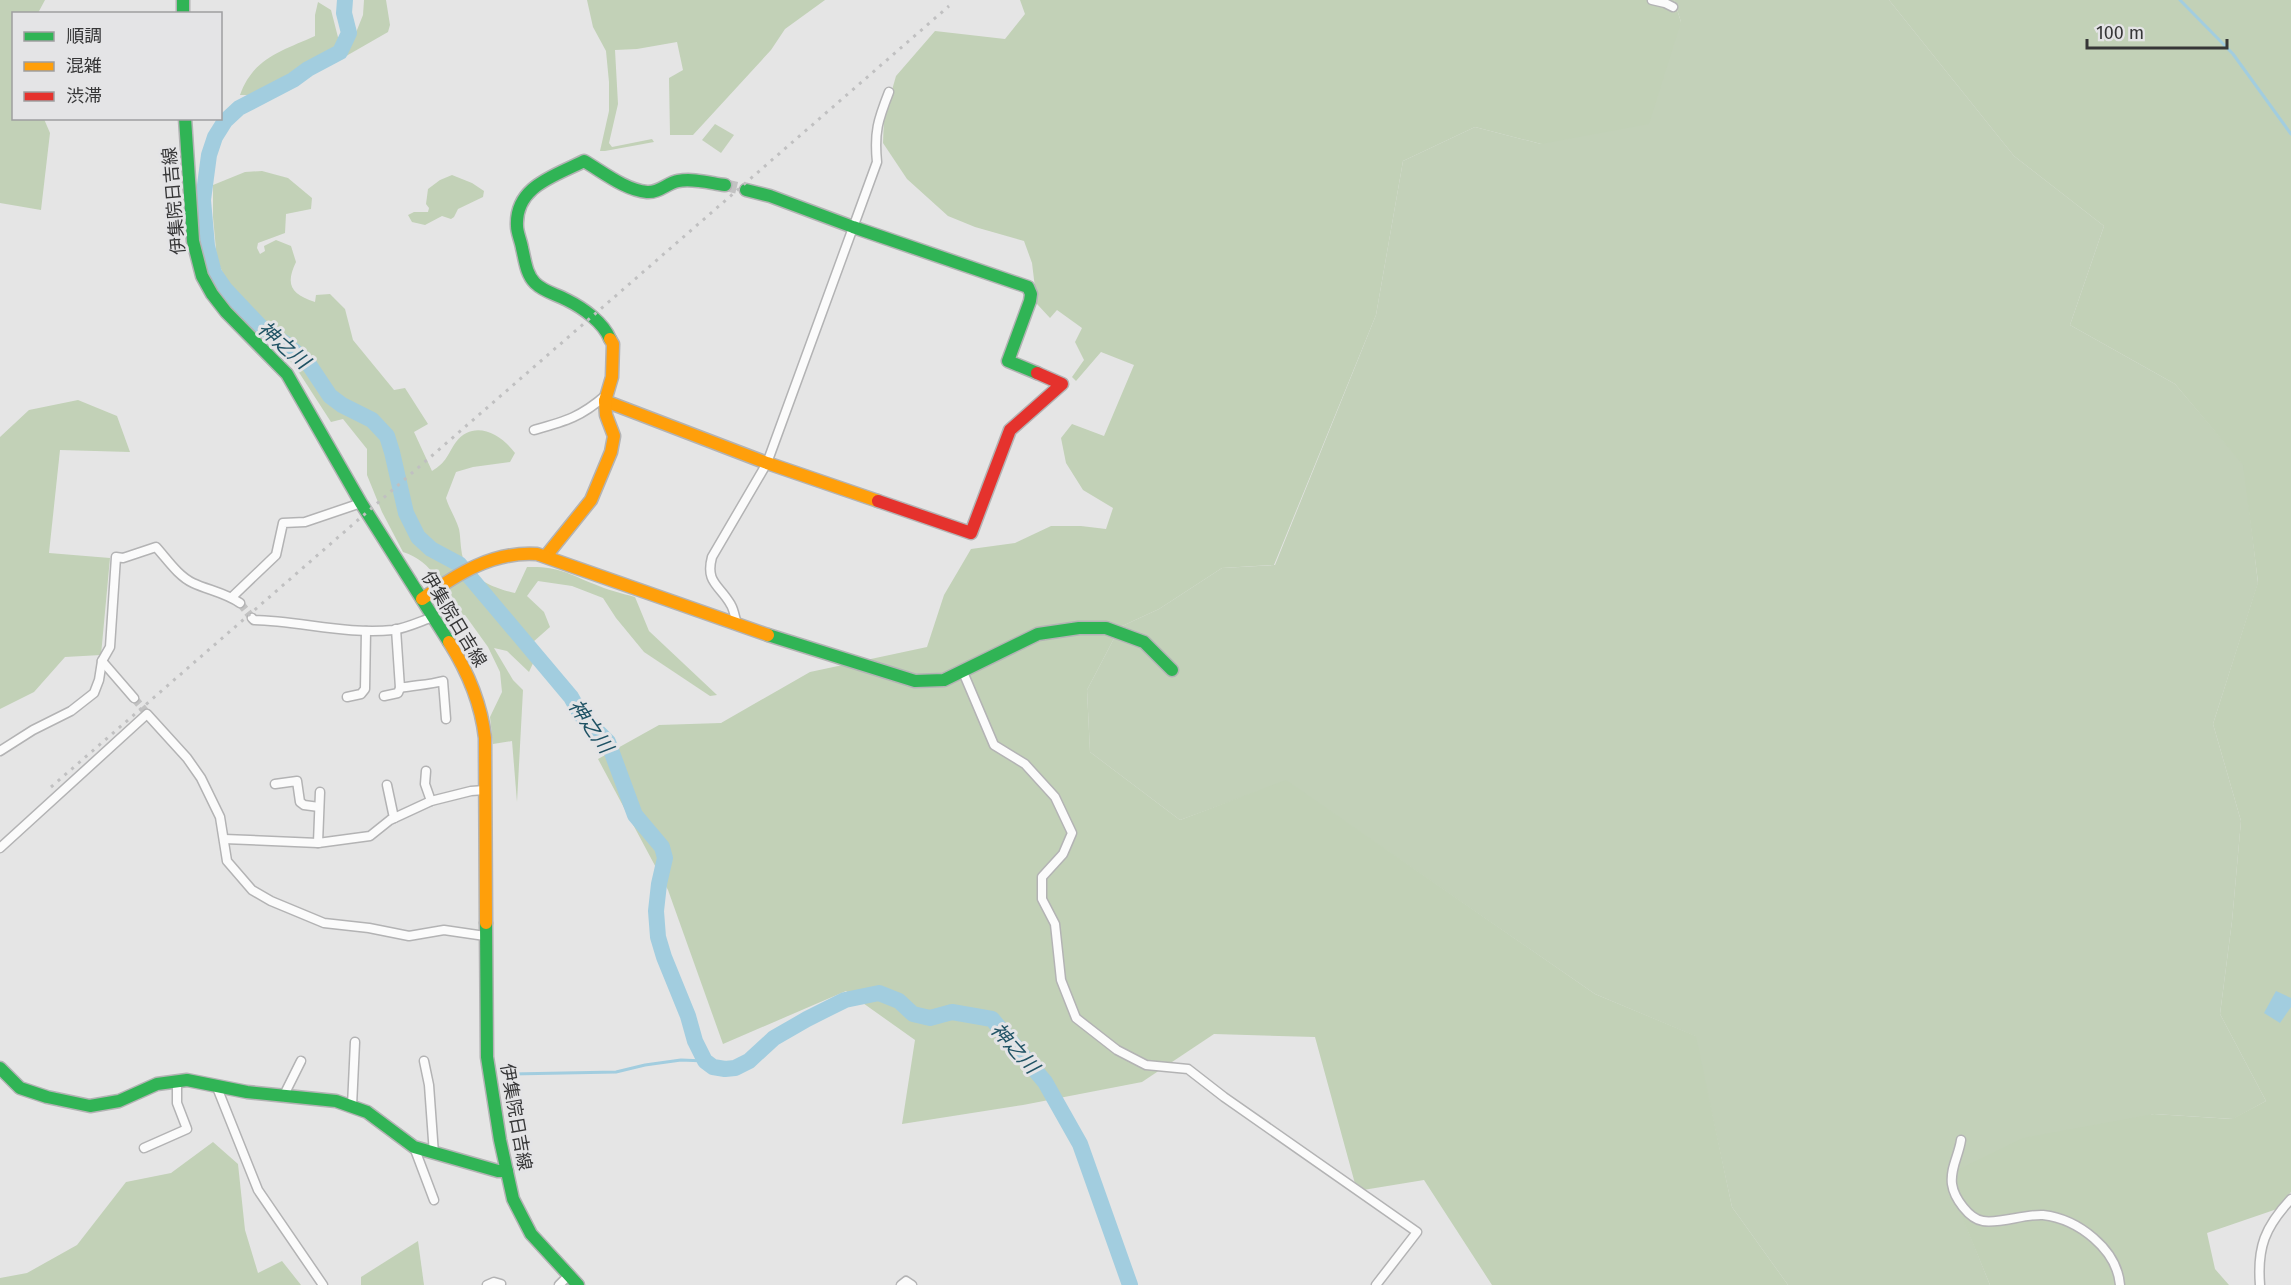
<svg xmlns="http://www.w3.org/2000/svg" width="2291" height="1285" viewBox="0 0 2291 1285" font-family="'Fira Sans','Noto Sans JP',sans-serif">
<rect width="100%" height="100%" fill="#e5e5e5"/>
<g fill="#c3d1b9">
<path d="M 1674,0 L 1889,0 L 2014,156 L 2104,226 L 2070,325 L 2175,384 L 2244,465 L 2258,583 L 2213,724 L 2241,821 L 2232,921 L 2220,1014 L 2266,1101 L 2233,1119 L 2154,1114 L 1946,1176 L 1990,1285 L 1788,1285 L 1732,1207 L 1695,1036 L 1595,994 L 1286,781 L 1180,820 L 1090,752 L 1087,690 L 1120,627 L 1159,609 L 1222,568 L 1275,565 L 1376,315 L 1403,161 L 1475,127 L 1541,144 L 1681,22 Z"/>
<path d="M 715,124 L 734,135 L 721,153 L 702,140 Z"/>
</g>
<g fill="#c2d1b7">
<path d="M 0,0 L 45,0 L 38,13 L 14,14 L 14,118 L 44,119 L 50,133 L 41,210 L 0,203 Z"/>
<path d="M 364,0 L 386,0 L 390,25 L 388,32 L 327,67 L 294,75 L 256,95 L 240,95 C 253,58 282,51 315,36 L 315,15 L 318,2 L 331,10 L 340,45 L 353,40 L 363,15 Z"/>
<path d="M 587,0 L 825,0 L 785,29 L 771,50 L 693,135 L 670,135 L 669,78 L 683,70 L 677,42 L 637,49 L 615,50 L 618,104 L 609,143 L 612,147 L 652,139 L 654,142 L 605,151 L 600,151 L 609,111 L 609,82 L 606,51 L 593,27 Z"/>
<path d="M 1020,0 L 1674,0 L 1681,22 L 1649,124 L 1541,144 L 1475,127 L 1403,161 L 1376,315 L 1274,565 L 1222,568 L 1159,609 L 1120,627 L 1087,690 L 1090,752 L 1180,820 L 1286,780 L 1595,994 L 1696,1036 L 1732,1207 L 1788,1285 L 1492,1285 L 1424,1180 L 1357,1191 L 1315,1037 L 1214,1034 L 1142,1082 L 1023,1105 L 902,1124 L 915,1040 L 846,991 L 723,1044 L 668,890 L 598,759 L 659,725 L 721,723 L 810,672 L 927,647 L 944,595 L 971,549 L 1015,543 L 1051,526 L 1081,526 L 1106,529 L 1113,508 L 1083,490 L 1066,463 L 1061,438 L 1072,424 L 1104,436 L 1134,365 L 1101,352 L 1076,381 L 1072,377 L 1084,360 L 1075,342 L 1082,328 L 1057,310 L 1050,318 L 1037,304 L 1032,263 L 1024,241 L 975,227 L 948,216 L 907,179 L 883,143 L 884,118 L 896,76 L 935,31 L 1005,39 L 1025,14 Z"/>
<path d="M 1889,0 L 2291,0 L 2291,1192 L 2277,1209 L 2207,1233 L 2215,1269 L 2229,1285 L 1990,1285 L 1945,1176 L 2023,1138 L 2154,1114 L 2232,1119 L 2266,1101 L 2220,1014 L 2232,921 L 2241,821 L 2213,724 L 2258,582 L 2243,465 L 2175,384 L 2070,325 L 2104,226 L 2014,156 Z"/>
<path d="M 262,171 L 288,178 L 312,198 L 311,209 L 286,214 L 285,233 L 258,243 L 257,248 L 260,254 L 265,251 L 264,246 L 276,240 L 291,246 L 296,262 C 285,285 291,294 315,302 L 316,295 L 330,294 L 345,309 L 353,340 L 394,390 L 405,388 L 428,424 L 414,432 L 432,471 C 447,462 447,455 456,442 C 474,419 501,434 515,453 L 510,462 L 473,467 L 456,472 L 446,498 C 449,508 456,519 459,529 C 461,539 460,551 464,561 C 472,580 497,589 515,593 L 527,567 C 558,566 567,573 594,584 C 607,590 621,593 635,597 L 649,631 L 717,695 L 710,696 L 644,652 L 616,618 L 603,598 L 572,586 L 538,581 L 527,596 L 544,612 L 550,627 L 524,650 L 534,661 L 529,672 L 507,651 L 494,648 L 513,680 L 523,690 L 517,802 L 512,741 L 493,744 L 490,717 L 502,692 L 500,672 L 488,647 L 465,615 L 457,615 C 442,588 434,562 403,552 L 382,512 L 367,475 L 367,449 L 343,419 L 331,422 L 300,374 L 226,280 L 217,260 L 213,217 L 213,185 L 245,172 Z"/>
<path d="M 452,175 L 472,183 L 484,191 L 483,197 L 458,209 L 454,217 L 451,219 L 442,216 L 425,225 L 412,222 L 408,215 L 414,212 L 428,212 L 429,208 L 426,204 L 428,189 L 440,180 Z"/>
<path d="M 78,400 L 117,416 L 130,452 L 60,450 L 49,553 L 110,558 L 101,655 L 65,657 L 34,692 L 0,709 L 0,437 L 29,410 Z"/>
<path d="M 213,1142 L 238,1164 L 245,1230 L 258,1273 L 282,1261 L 301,1285 L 0,1285 L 0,1278 L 27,1273 L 77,1245 L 126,1182 L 171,1173 Z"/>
<path d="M 418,1241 L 424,1285 L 361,1285 L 361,1277 Z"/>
</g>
<path fill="#a2cddf" d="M 2276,991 L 2291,998 L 2291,1007 L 2280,1023 L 2264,1013 Z"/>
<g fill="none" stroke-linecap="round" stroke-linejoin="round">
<g stroke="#a2cddf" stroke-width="3">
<path d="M 2180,0 L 2233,54 L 2291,134"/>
<path d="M 512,1074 L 616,1072 L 645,1065 L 681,1060 L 705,1061"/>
</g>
<path stroke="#a2cddf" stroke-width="16" d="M 345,0 L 344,13 L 349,33 L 340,52 L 308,69 L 293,80 L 239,108 L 225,121 L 215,137 L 209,155 L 203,200 L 207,246 L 214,273 L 225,289 L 260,326 L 286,344 L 308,363 L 330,396 L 342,405 L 372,420 L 387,436 L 392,452 L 406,513 L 418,537 L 431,549 L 459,564 L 571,697 L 581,715 L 608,742 L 635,815 L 662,847 L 665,858 L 659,884 L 656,911 L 658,937 L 664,957 L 688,1016 L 695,1041 L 705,1061 L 713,1067 L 725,1069 L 735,1068 L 749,1061 L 774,1038 L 807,1019 L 845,1000 L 879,993 L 899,1001 L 913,1014 L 930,1018 L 952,1012 L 992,1019 L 1045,1082 L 1080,1144 L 1130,1285"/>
<g stroke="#c2c2c2" stroke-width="8" stroke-dasharray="8 4" stroke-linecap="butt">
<path d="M 240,603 L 252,618"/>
<path d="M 134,698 L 145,711"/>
</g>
<path stroke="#c2c2c2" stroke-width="12" stroke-dasharray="12 6" stroke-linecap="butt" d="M 725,185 L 746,190"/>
<defs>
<g id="street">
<path d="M 1652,0 L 1665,3 L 1673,7"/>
<path d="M 534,430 C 566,421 581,417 606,395"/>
<path d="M 232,597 L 276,555 L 283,523 L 305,522 L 361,503"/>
<path d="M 252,618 L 254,620 C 300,621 347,635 393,630 C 407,628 421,621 433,617"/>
<path d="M 737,624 C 735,618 734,610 731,605 C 720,585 705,583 712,557 L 767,463 L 877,162 C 874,132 878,120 889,92"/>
<path d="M 396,629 L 400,688 C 415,685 428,685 443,681 L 446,719"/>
<path d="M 102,661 L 134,698"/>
<path d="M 963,672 L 994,745 L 1025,764 L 1055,797 L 1072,833 L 1063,854 L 1042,877 L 1042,899 L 1055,924 L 1061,980 L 1076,1018 L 1117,1050 L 1146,1065 L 1188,1069 L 1224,1097 L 1417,1232 L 1376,1285"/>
<path d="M 384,696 L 398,693 L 400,688"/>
<path d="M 347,697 L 361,694 L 365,689 L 366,631"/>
<path d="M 0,751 L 33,730 L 71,711 L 94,693 L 99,680 L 102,661 L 110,647 L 116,557 L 123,558 L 156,547 C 167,559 178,576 193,583 C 208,590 226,593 240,603"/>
<path d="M 426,771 L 425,784 L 431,801"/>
<path d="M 275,784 L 297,781 L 300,802 L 304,805 L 319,807"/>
<path d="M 387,785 L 394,818"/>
<path d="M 224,839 L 318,843 L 370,836 L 390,820 L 431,801 L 471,791 L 485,790"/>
<path d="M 318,843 L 320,792"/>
<path d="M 0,848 L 147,714 L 187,758 L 201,778 L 220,817 L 227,861 L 252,890 L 271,901 L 324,923 L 369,928 L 409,936 L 444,930 L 485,936"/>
<path d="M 424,1061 L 429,1085 L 434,1154"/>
<path d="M 216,1085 L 258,1190 L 323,1285"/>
<path d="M 283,1097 L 301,1061"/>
<path d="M 352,1106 L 355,1042"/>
<path d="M 1961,1140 C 1959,1155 1950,1168 1952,1184 C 1954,1198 1969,1219 1983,1221 C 1999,1224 2025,1214 2043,1215 C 2078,1219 2117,1249 2120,1285"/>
<path d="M 414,1147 L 434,1200"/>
<path d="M 144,1148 L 187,1129 L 177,1103 L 177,1081"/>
<path d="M 487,1285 L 494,1282 L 501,1284"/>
<path d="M 559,1285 L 568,1276"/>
<path d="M 901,1285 L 906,1281 L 912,1285"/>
<path d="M 2260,1285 C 2257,1247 2265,1227 2291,1199"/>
</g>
<g id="fast">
<path d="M 183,0 L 183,14"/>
<path d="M 185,118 L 193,241 L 202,276 L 212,294 L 226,312 L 287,374 L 361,503 L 449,642"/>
<path d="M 746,190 L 770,196 L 853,227 L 1028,287 L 1031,294 L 1030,301 L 1008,361 L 1037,373"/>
<path d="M 610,339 C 603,322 583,308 567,300 C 556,294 544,292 535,283 C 526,274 525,260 522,248 C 521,241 517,233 517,226 C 515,186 555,176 584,161 C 603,172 625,190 647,192 C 659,193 667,183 678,181 C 693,178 710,183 725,185"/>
<path d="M 768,635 L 915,681 L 944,680 L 1038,634 L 1079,628 L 1106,628 L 1144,642 L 1172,670"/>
<path d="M 486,923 L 487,1057 L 500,1140 L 513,1199 L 531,1234 L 578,1285"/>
<path d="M 0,1068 L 20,1088 L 47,1097 L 90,1106 L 119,1101 L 157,1084 L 187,1080 L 247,1092 L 336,1101 L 367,1112 L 414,1147 L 498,1171 L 507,1171"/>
</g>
<g id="slow">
<path d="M 605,401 L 767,463 L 878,501"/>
<path d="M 546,556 L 591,500 L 611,452 L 614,436 L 606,415 L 605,401 L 612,377 L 613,344 L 610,339"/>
<path d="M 422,599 C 457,574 493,551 537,554 L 768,635"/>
<path d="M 449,642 C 468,672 481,702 485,738 L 486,923"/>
</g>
<path id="jam" d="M 878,501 L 971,533 L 1010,430 L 1062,384 L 1037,373"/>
</defs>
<use href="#street" stroke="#b3b3b4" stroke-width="11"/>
<use href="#fast" stroke="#b3b3b4" stroke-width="15"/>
<use href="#slow" stroke="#b3b3b4" stroke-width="15"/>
<use href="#jam" stroke="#b3b3b4" stroke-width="15"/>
<use href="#street" stroke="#fbfbfb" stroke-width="8"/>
<use href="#fast" stroke="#30b455" stroke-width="12"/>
<use href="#slow" stroke="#ff9f0a" stroke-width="12"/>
<use href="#jam" stroke="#e5322d" stroke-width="12"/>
<path stroke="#c0c0c1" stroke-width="3" stroke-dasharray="3 6" stroke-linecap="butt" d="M 51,787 L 949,6"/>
</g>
<g text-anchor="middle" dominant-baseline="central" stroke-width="6" stroke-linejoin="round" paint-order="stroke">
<g font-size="18" fill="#363637" stroke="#e4e4e6">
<text transform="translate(174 201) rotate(-95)">伊集院日吉線</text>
<text transform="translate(454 619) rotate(59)">伊集院日吉線</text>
<text transform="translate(516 1117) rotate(80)">伊集院日吉線</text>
</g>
<g font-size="20" font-style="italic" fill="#1f5264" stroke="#e4e4e6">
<text transform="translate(284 345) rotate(41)">神之川</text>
<text transform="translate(591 726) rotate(55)">神之川</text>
<text transform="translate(1015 1048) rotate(48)">神之川</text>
</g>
</g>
<rect x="12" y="12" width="210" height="108" fill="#e4e4e6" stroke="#9e9ea0" stroke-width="1.5"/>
<rect x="24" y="32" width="30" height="9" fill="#30b455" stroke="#9e9ea0" stroke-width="1.5"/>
<text x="66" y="42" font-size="18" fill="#363637">順調</text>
<rect x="24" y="62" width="30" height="9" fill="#ff9f0a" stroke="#9e9ea0" stroke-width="1.5"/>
<text x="66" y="72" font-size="18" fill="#363637">混雑</text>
<rect x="24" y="92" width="30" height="9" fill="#e5322d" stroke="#9e9ea0" stroke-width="1.5"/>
<text x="66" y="102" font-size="18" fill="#363637">渋滞</text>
<path d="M2087 39v9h140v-9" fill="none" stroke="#363637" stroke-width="3"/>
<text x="2096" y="39" font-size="18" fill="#363637" stroke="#e4e4e6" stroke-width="4.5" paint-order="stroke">100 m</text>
</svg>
